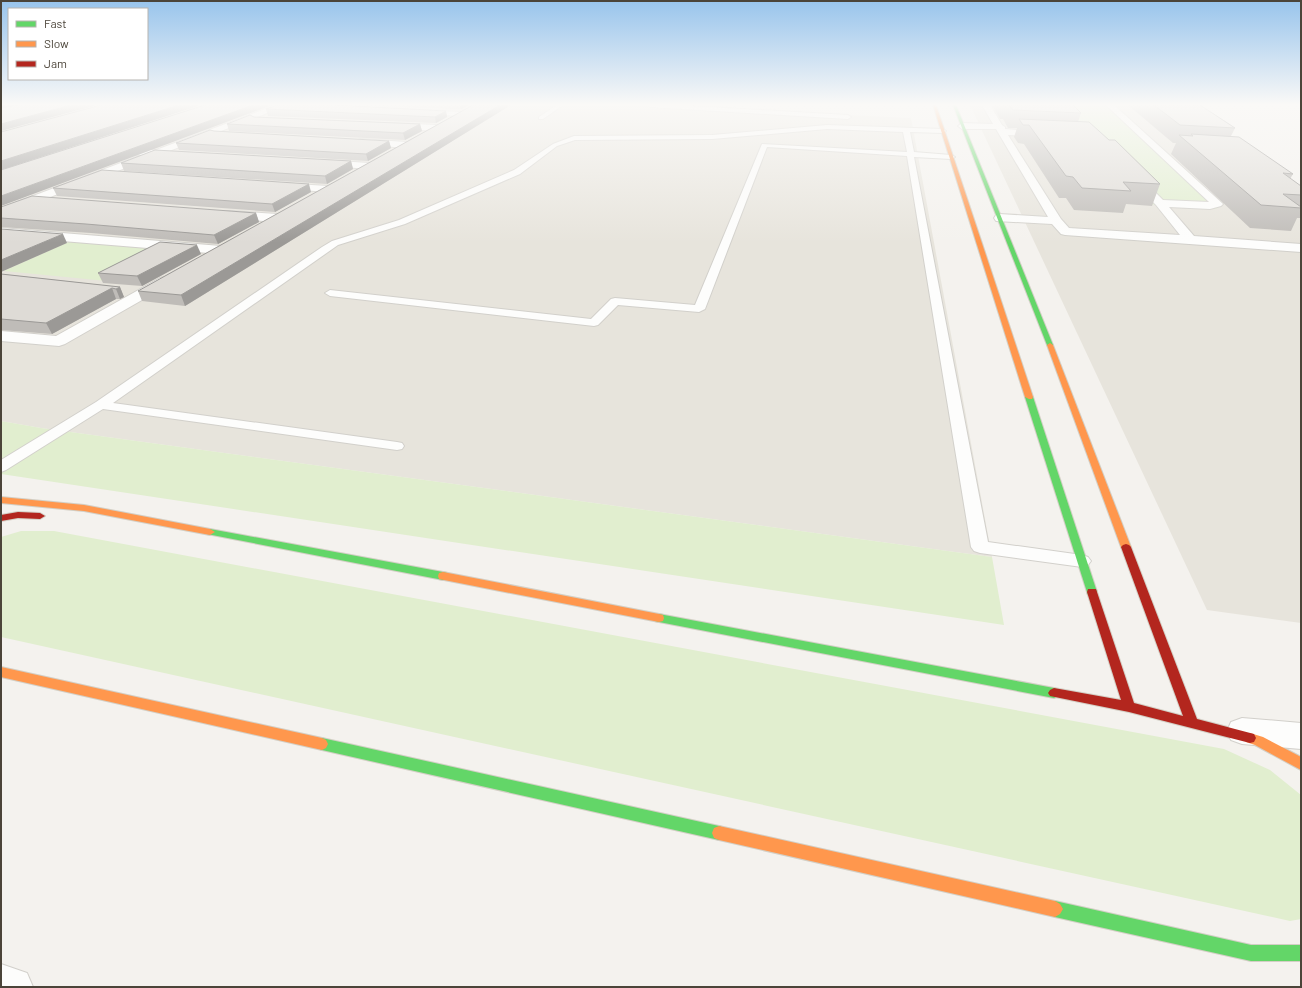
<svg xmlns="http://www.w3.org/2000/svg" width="1302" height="988" viewBox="0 0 1302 988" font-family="Barlow,sans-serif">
<rect width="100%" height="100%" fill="#f4f2ee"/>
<g fill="#e7e4dc">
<path d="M 1,105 L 631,105 L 911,118 L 992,557 L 41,428 L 1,421 Z"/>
<path d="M 970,105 L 1182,105 L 1301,188 L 1301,623 L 1207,610 Z"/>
</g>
<g fill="#e1eecf">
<path d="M 1060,105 L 1107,105 L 1217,209 L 1143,204 Z"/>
<path d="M 69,242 L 165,250 L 107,281 L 4,271 Z"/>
<path d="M 1,421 L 41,428 L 992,557 L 1004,625 L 1,474 Z"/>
<path d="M 21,531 L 54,531 L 1224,749 L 1270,770 L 1301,795 L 1301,919 L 1290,921 L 1,637 L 1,537 Z"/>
</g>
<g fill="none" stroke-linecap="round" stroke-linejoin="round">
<defs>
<g id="lane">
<path d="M 557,105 L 563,105 L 543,119 L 539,119 L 539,117 Z"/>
<path d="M 647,105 L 674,105 L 848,115 L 851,117 L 848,119 L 650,107 Z"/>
<path d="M 827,125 L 943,129 L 946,131 L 943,133 L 910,132 L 914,152 L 951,155 L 955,157 L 951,159 L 914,157 L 988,542 L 1082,555 L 1088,557 L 1091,561 L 1088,565 L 1082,567 L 980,553 L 974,551 L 971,547 L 907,156 L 767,147 L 705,309 L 699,312 L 618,305 L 598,325 L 594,326 L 330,296 L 325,293 L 330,290 L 591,319 L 611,299 L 615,298 L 695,305 L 762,144 L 907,152 L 903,132 L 827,129 L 712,139 L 575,140 L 557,146 L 520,174 L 405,224 L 338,245 L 113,403 L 397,442 L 402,443 L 404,446 L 402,449 L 397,450 L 103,409 L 6,470 L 1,472 L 1,460 L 96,402 L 322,247 L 332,241 L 399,220 L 514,170 L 553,144 L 574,136 L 712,135 Z"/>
</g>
<g id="street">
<path d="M 276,105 L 288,105 L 1,216 L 1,208 L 142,155 L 132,154 L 130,152 L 132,150 L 156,150 Z"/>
<path d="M 982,105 L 990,105 L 1002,125 L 1005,127 L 1005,129 L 1047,132 L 1048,134 L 1047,136 L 1044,137 L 1008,135 L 1061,219 L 1069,228 L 1180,235 L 1156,205 L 1130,179 L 1129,177 L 1130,175 L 1138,175 L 1163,200 L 1209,202 L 1106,105 L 1114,105 L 1223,204 L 1221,206 L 1210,209 L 1169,207 L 1194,236 L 1301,244 L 1301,252 L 1065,235 L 1061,234 L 1052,224 L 996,221 L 994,218 L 996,215 L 1000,214 L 1048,217 L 996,129 L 962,129 L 958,126 L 962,123 L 993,124 Z"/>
<path d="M 414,110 L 462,112 L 466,114 L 462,116 L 417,114 L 413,112 Z"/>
<path d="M 392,123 L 436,125 L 440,128 L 436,131 L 389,128 L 388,126 L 389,124 Z"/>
<path d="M 360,139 L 407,142 L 412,145 L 407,148 L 357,144 L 355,142 Z"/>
<path d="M 322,160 L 369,163 L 374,166 L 369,169 L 318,165 L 317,163 Z"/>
<path d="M 279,183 L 328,186 L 333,189 L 328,192 L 275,188 L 274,186 Z"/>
<path d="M 228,211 L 277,214 L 281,215 L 283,218 L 281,221 L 277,222 L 224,218 L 222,215 L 224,212 Z"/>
<path d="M 1,228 L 221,246 L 226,247 L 228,250 L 226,253 L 221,254 L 1,236 Z"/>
<path d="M 165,277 L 170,278 L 172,281 L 170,284 L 65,344 L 59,346 L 1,341 L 1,331 L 56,336 L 160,278 Z"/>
<path d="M 1242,718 L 1301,723 L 1301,749 L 1242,744 L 1231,740 L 1227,731 L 1231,722 Z"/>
<path d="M 1,964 L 27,973 L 33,987 L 1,987 Z"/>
</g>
<g id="fast">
<path d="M 953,105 L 956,105 L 1053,345 L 1052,346 L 1048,346 L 1047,345 Z"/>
<path d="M 1026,395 L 1029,395 L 1033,397 L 1097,592 L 1096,595 L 1088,595 L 1087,592 L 1025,397 Z"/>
<path d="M 210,529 L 443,572 L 447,573 L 448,576 L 447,579 L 443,580 L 207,534 L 205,532 L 207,530 Z"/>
<path d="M 659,614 L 1054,688 L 1058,690 L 1060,693 L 1058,696 L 1054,698 L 659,622 L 655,621 L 654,618 L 655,615 Z"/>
<path d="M 322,738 L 719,826 L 724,828 L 726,833 L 724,838 L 719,840 L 322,750 L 318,748 L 316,744 L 318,740 Z"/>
<path d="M 1055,901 L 1251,945 L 1301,945 L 1301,961 L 1251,961 L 1055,917 L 1050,914 L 1047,909 L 1050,904 Z"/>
</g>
<g id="slow">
<path d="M 933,105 L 936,105 L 1033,397 L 1032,399 L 1029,399 L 1025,397 Z"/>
<path d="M 1050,343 L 1053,345 L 1131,547 L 1129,549 L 1123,549 L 1121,547 L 1047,345 Z"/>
<path d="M 1,497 L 84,505 L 210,529 L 215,532 L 210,535 L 84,511 L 1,503 Z"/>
<path d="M 443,572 L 659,614 L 663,615 L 664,618 L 663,621 L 659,622 L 439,579 L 438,576 L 439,573 Z"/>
<path d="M 1,667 L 322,738 L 326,740 L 328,744 L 326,748 L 322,750 L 1,677 Z"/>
<path d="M 1250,733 L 1263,737 L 1301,757 L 1301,770 L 1255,745 L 1246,742 L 1244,738 L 1246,734 Z"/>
<path d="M 719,826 L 1055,901 L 1060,904 L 1063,909 L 1060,914 L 1055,917 L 719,840 L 714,838 L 712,833 L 714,828 Z"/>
</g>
<g id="jam">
<path d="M 18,512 L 40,513 L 45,516 L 40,519 L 18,518 L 1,521 L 1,515 Z"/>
<path d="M 1126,544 L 1129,545 L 1131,547 L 1197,719 L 1254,734 L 1256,738 L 1254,742 L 1250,743 L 1129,712 L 1050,696 L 1048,693 L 1050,690 L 1054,688 L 1121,700 L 1087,592 L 1088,589 L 1096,589 L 1134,703 L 1183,716 L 1121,547 L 1123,545 Z"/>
</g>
</defs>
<use href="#lane" stroke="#d2d0cb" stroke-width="2"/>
<use href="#street" stroke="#d2d0cb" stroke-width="2"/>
<use href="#fast" stroke="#d3cfc5" stroke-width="2"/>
<use href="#slow" stroke="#d3cfc5" stroke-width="2"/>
<use href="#jam" stroke="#d3cfc5" stroke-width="2"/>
<use href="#lane" fill="#fdfdfc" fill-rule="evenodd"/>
<use href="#street" fill="#fdfdfc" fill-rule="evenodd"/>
<use href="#fast" fill="#63d668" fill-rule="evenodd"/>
<use href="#slow" fill="#ff974d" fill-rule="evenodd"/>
<use href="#jam" fill="#b3261e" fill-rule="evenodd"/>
</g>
<g fill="#bfbcb8">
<path d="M 355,105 L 470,105 L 461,109 Z"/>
<path d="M 473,105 L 511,105 L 185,306 L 142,301 L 138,291 Z"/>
<path d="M 992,105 L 1073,105 L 1081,113 L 1078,122 L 1109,140 L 1160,184 L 1152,206 L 1126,204 L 1123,213 L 1074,210 L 1066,198 L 1059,198 L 1024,144 L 1018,143 L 1014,137 L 1017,128 L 1008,128 L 1003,119 L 1000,119 Z"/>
<path d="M 1128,105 L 1200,105 L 1235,128 L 1231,136 L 1293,174 L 1290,179 L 1301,186 L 1301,218 L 1297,218 L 1291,231 L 1250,228 L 1171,154 L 1176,143 L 1173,143 Z"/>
<path d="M 266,109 L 446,111 L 447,117 L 436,123 L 268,116 Z"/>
<path d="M 254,117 L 420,124 L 422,131 L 405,140 L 229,131 L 227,124 Z"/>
<path d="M 389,141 L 391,148 L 368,161 L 179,150 L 176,143 Z"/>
<path d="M 351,161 L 353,169 L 327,184 L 124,171 L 121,163 Z"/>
<path d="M 53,188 L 311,192 L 275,212 L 57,196 Z"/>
<path d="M 1,207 L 256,213 L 259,222 L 218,244 L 91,233 L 1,227 Z"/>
<path d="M 201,254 L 142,286 L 103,283 L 98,273 Z"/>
<path d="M 1,274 L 120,287 L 124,297 L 120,299 L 116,299 L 52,334 L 1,330 Z"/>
</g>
<g fill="#9b9996">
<path d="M 1,105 L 16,105 L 1,108 Z"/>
<path d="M 71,105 L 97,105 L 1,131 L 1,124 Z"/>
<path d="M 179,105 L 201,105 L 1,170 L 1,161 Z"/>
<path d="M 253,105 L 272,105 L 1,206 L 1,196 Z"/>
<path d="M 460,105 L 470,105 L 461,109 Z"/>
<path d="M 500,105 L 511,105 L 185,306 L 181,295 Z"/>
<path d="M 446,111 L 447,117 L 436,123 L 435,117 Z"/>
<path d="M 420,124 L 422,131 L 405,140 L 403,133 Z"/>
<path d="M 389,141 L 391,148 L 368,161 L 366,154 Z"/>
<path d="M 351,161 L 353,169 L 327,184 L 325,176 Z"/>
<path d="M 309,184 L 311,192 L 275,212 L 272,204 Z"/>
<path d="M 256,213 L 259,222 L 218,244 L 214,235 Z"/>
<path d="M 63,234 L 67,243 L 1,272 L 1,260 Z"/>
<path d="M 197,245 L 201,254 L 142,286 L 137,276 Z"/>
<path d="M 120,287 L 124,297 L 120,299 L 116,289 Z"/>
<path d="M 112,288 L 116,299 L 52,334 L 46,323 Z"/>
</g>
<g fill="#dedbd6" stroke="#9b9996">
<path d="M 18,105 L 71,105 L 1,124 L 1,108 Z"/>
<path d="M 101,105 L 179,105 L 1,161 L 1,132 Z"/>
<path d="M 205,105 L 253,105 L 1,196 L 1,170 Z"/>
<path d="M 278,105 L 334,105 L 446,111 L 435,117 L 266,109 Z"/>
<path d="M 473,105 L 500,105 L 181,295 L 138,291 Z"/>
<path d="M 1009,105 L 1073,105 L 1081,113 L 1013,110 Z"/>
<path d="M 1154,105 L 1200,105 L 1235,128 L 1180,125 Z"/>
<path d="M 250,115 L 254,117 L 420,124 L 403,133 L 227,124 Z"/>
<path d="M 1019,119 L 1089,122 L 1109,140 L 1115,140 L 1160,184 L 1123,182 L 1131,191 L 1082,188 L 1073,177 L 1066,176 L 1029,125 L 1023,125 Z"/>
<path d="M 210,130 L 214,131 L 389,141 L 366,154 L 176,143 Z"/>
<path d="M 1191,134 L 1239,137 L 1293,174 L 1283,173 L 1301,186 L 1301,195 L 1283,194 L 1301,207 L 1301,208 L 1261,205 L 1179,135 L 1193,136 Z"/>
<path d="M 155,150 L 351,161 L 325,176 L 121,163 Z"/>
<path d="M 102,170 L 309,184 L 272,204 L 53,188 Z"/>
<path d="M 32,196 L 256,213 L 214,235 L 86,224 L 1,218 L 1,207 Z"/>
<path d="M 1,229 L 63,234 L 1,260 Z"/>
<path d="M 160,242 L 197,245 L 137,276 L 98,273 Z"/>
<path d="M 1,274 L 120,287 L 116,289 L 112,288 L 46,323 L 1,319 Z"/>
</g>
<linearGradient id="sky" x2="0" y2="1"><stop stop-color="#98c4ec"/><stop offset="0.43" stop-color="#faf9f7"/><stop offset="1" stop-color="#faf9f7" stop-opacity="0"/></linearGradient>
<rect width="1302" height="243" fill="url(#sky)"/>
<rect width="1302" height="988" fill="none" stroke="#4b4439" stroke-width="4"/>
<rect x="8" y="8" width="140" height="72" fill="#ffffff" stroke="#b7b4b0"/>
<rect x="16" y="21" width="20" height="6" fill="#63d668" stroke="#b7b4b0"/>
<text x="44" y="28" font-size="12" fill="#4b4439">Fast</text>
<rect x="16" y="41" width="20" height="6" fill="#ff974d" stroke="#b7b4b0"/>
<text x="44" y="48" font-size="12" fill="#4b4439">Slow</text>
<rect x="16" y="61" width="20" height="6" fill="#b3261e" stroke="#b7b4b0"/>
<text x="44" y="68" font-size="12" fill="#4b4439">Jam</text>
</svg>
